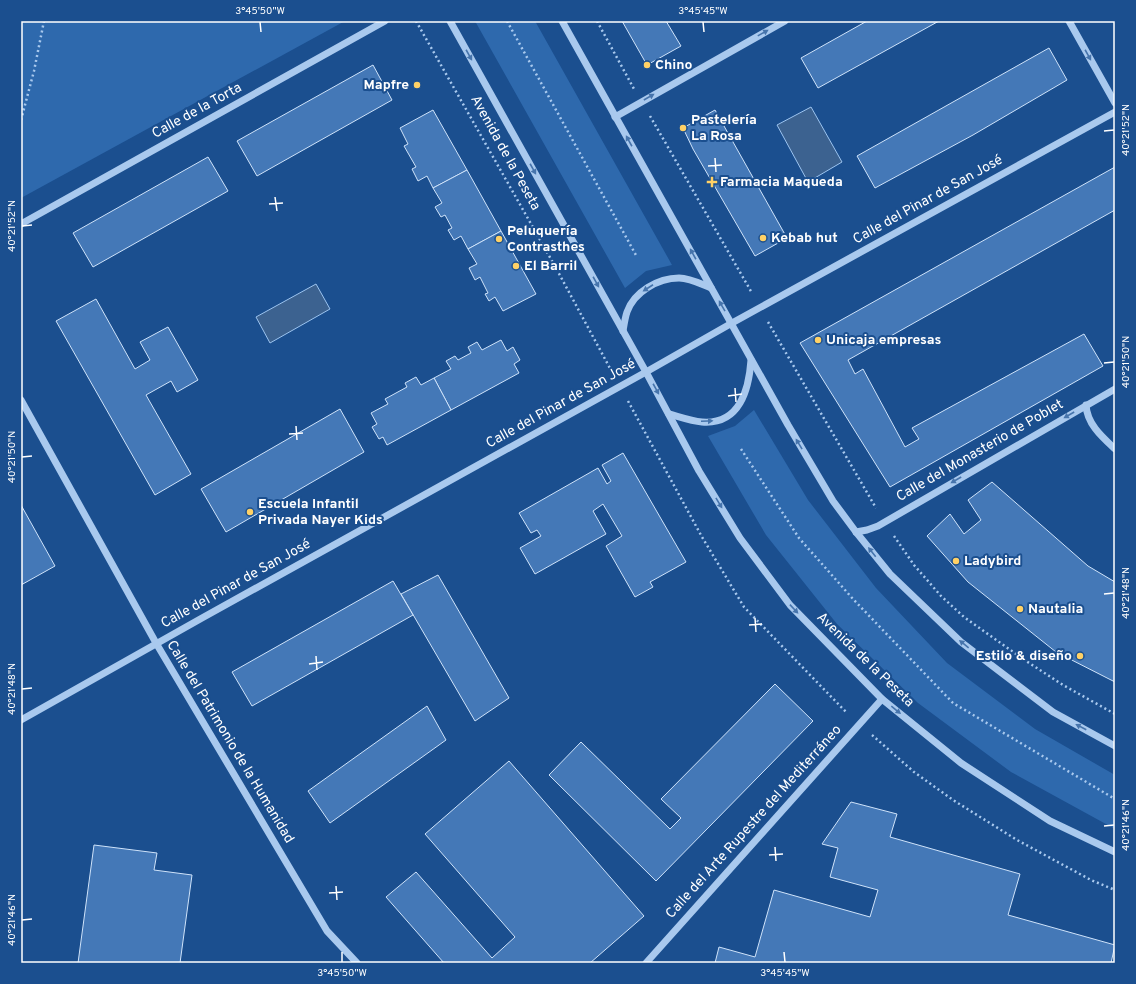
<svg xmlns="http://www.w3.org/2000/svg" width="1136" height="984" viewBox="0 0 1136 984" font-family="Overpass,sans-serif">
<rect width="100%" height="100%" fill="#1b4f8f"/>
<g fill="#2e69ad">
<path d="M 21,21 L 345,21 L 21,198 Z"/>
<path d="M 475,21 L 535,21 L 672,265 L 646,271 L 625,288 Z"/>
<path d="M 754,410 L 808,500 L 876,588 L 947,663 L 1035,729 L 1115,775 L 1115,829 L 1011,772 L 918,703 L 837,624 L 766,535 L 708,436 L 735,426 Z"/>
</g>
<g fill="#3c6290" stroke="#9cc4f0">
<path d="M 811,107 L 842,162 L 808,182 L 777,125 Z"/>
<path d="M 316,284 L 330,309 L 270,343 L 256,317 Z"/>
</g>
<g fill="#4478b7" stroke="#cfe3fa">
<path d="M 622,21 L 666,21 L 681,46 L 647,65 Z"/>
<path d="M 867,21 L 939,21 L 818,88 L 801,58 Z"/>
<path d="M 1049,48 L 1067,80 L 973,135 L 875,188 L 857,156 Z"/>
<path d="M 373,65 L 392,100 L 257,176 L 237,141 Z"/>
<path d="M 433,110 L 467,170 L 433,188 L 427,176 L 418,181 L 412,169 L 416,167 L 404,146 L 408,144 L 400,128 Z"/>
<path d="M 715,110 L 787,238 L 755,256 L 693,149 L 683,128 Z"/>
<path d="M 208,157 L 228,191 L 93,267 L 73,233 Z"/>
<path d="M 1115,167 L 1115,210 L 848,360 L 855,374 L 863,369 L 905,447 L 919,439 L 912,428 L 1084,334 L 1103,366 L 890,487 L 800,343 Z"/>
<path d="M 467,170 L 501,231 L 468,249 L 461,236 L 454,240 L 448,230 L 452,228 L 445,215 L 441,217 L 435,207 L 442,203 L 433,188 Z"/>
<path d="M 501,231 L 536,294 L 503,311 L 495,297 L 489,301 L 485,294 L 488,293 L 480,277 L 475,280 L 469,268 L 477,264 L 468,249 Z"/>
<path d="M 96,299 L 135,369 L 150,360 L 140,342 L 168,327 L 198,380 L 177,392 L 171,381 L 146,395 L 191,474 L 155,495 L 56,321 Z"/>
<path d="M 501,340 L 507,351 L 513,347 L 520,360 L 514,364 L 519,373 L 451,410 L 434,378 L 451,369 L 446,361 L 455,356 L 458,360 L 471,353 L 468,347 L 477,342 L 482,350 Z"/>
<path d="M 416,377 L 421,385 L 434,378 L 451,410 L 387,445 L 383,437 L 379,439 L 372,427 L 377,424 L 371,413 L 388,404 L 385,399 L 407,387 L 405,383 Z"/>
<path d="M 340,409 L 364,452 L 226,532 L 201,489 Z"/>
<path d="M 623,453 L 686,562 L 650,582 L 653,587 L 635,597 L 606,546 L 622,536 L 603,504 L 593,511 L 606,534 L 535,574 L 520,548 L 541,536 L 537,530 L 531,533 L 519,513 L 598,468 L 607,484 L 611,481 L 602,465 Z"/>
<path d="M 992,482 L 1088,566 L 1115,582 L 1115,682 L 1056,652 L 968,582 L 927,536 L 950,514 L 964,534 L 981,520 L 968,500 Z"/>
<path d="M 21,505 L 55,566 L 21,585 Z"/>
<path d="M 438,575 L 509,698 L 475,721 L 401,594 Z"/>
<path d="M 393,581 L 413,615 L 252,706 L 232,672 Z"/>
<path d="M 775,684 L 813,721 L 656,881 L 549,775 L 581,742 L 670,829 L 681,818 L 661,799 Z"/>
<path d="M 427,706 L 446,740 L 330,823 L 308,791 Z"/>
<path d="M 509,761 L 644,916 L 590,963 L 444,963 L 386,897 L 416,872 L 492,958 L 515,937 L 425,834 Z"/>
<path d="M 851,802 L 897,814 L 890,837 L 1020,874 L 1008,915 L 1115,945 L 1111,963 L 715,963 L 719,947 L 755,957 L 774,890 L 870,917 L 878,890 L 830,877 L 838,848 L 822,844 Z"/>
<path d="M 94,845 L 157,853 L 154,870 L 192,875 L 180,963 L 78,963 Z"/>
</g>
<g fill="none" stroke-linecap="round" stroke-linejoin="round">
<g stroke="#a9c9ee" stroke-width="2.5" stroke-dasharray="2 3" stroke-linecap="butt">
<path d="M 416,21 L 556,268 L 612,372"/>
<path d="M 507,21 L 637,257"/>
<path d="M 597,21 L 634,89"/>
<path d="M 650,116 L 752,293"/>
<path d="M 21,120 L 34,71 L 44,21"/>
<path d="M 768,322 L 876,508"/>
<path d="M 628,401 L 702,537 L 744,607 L 847,713"/>
<path d="M 741,449 L 799,538 L 853,599 L 953,703 L 1115,799"/>
<path d="M 894,536 L 914,565 L 941,596 L 964,617 L 1023,659 L 1063,685 L 1115,714"/>
<path d="M 872,735 L 914,772 L 953,800 L 1017,840 L 1091,880 L 1115,890"/>
</g>
<g stroke="#a9c9ee" stroke-width="7">
<path d="M 450,21 L 646,372 L 699,471 L 740,538 L 790,605 L 882,699 L 961,763 L 1050,821 L 1115,852"/>
<path d="M 562,21 L 788,425 L 833,501 L 856,532 L 890,574 L 961,642 L 1053,712 L 1115,746"/>
<path d="M 1069,21 L 1115,103"/>
<path d="M 615,117 L 785,21"/>
<path d="M 21,224 L 385,21"/>
<path d="M 623,331 C 624,325 625,318 627,312 C 634,292 658,278 679,278 C 690,278 701,284 711,288"/>
<path d="M 21,400 L 156,643 L 327,931 L 357,963"/>
<path d="M 1086,405 C 1087,424 1102,437 1115,449"/>
<path d="M 669,414 C 680,417 691,421 702,422 C 740,425 749,389 751,360"/>
<path d="M 856,532 L 867,530 L 878,526 L 1115,389"/>
<path d="M 21,720 L 202,618 L 646,372 L 732,323 L 1115,112"/>
<path d="M 646,963 L 882,699"/>
</g>
</g>
<defs><path id="oneway-solid" d="M-6-.8H1V-3.2L6.5 0L1 3.2V.8H-6Z"/></defs>
<g fill="#4674ac">
<use href="#oneway-solid" transform="translate(763 33) rotate(-29)"/>
<use href="#oneway-solid" transform="translate(469 55) rotate(61)"/>
<use href="#oneway-solid" transform="translate(1088 55) rotate(61)"/>
<use href="#oneway-solid" transform="translate(649 97) rotate(-30)"/>
<use href="#oneway-solid" transform="translate(629 141) rotate(-119)"/>
<use href="#oneway-solid" transform="translate(533 169) rotate(61)"/>
<use href="#oneway-solid" transform="translate(693 254) rotate(-119)"/>
<use href="#oneway-solid" transform="translate(596 282) rotate(61)"/>
<use href="#oneway-solid" transform="translate(648 288) rotate(147)"/>
<use href="#oneway-solid" transform="translate(722 306) rotate(-120)"/>
<use href="#oneway-solid" transform="translate(656 389) rotate(61)"/>
<use href="#oneway-solid" transform="translate(1069 415) rotate(150)"/>
<use href="#oneway-solid" transform="translate(707 421) rotate(-2)"/>
<use href="#oneway-solid" transform="translate(799 444) rotate(-121)"/>
<use href="#oneway-solid" transform="translate(956 480) rotate(150)"/>
<use href="#oneway-solid" transform="translate(719 503) rotate(59)"/>
<use href="#oneway-solid" transform="translate(872 552) rotate(-128)"/>
<use href="#oneway-solid" transform="translate(794 609) rotate(47)"/>
<use href="#oneway-solid" transform="translate(964 644) rotate(-141)"/>
<use href="#oneway-solid" transform="translate(896 710) rotate(39)"/>
<use href="#oneway-solid" transform="translate(1081 727) rotate(-152)"/>
</g>
<path fill="none" stroke="#fff" stroke-width="1.5" d="M 260,22 L 261,32M 703,22 L 704,32M 1104,131 L 1114,130M 715,158 L 716,172M 708,166 L 722,165M 275,197 L 277,211M 269,204 L 283,203M 22,226 L 32,225M 1104,363 L 1114,362M 735,388 L 736,402M 728,396 L 742,394M 296,426 L 297,440M 289,434 L 303,433M 22,457 L 32,456M 1104,594 L 1114,593M 755,618 L 756,632M 749,625 L 762,624M 316,656 L 317,670M 309,664 L 323,662M 22,689 L 32,688M 1104,826 L 1114,825M 775,847 L 776,861M 769,855 L 783,854M 336,886 L 337,900M 329,893 L 343,892M 22,920 L 32,919M 342,952 L 342,962M 784,952 L 785,962"/>
<g fill="#ffd166" stroke="#1b4f8f" stroke-width="1.5">
<circle cx="647" cy="65" r="4"/>
<circle cx="417" cy="85" r="4"/>
<circle cx="683" cy="128" r="4"/>
<path d="M710 176h4v4h4v4h-4v4h-4v-4h-4v-4h4z"/>
<circle cx="763" cy="238" r="4"/>
<circle cx="499" cy="239" r="4"/>
<circle cx="516" cy="266" r="4"/>
<circle cx="818" cy="340" r="4"/>
<circle cx="250" cy="512" r="4"/>
<circle cx="956" cy="561" r="4"/>
<circle cx="1020" cy="609" r="4"/>
<circle cx="1080" cy="656" r="4"/>
</g>
<g text-anchor="middle" dominant-baseline="central" stroke-width="4" stroke-linejoin="round" paint-order="stroke">
<g font-size="14" font-weight="bold" fill="#fff" stroke="#1b4f8f" text-anchor="start">
<text x="655" y="65">Chino</text>
<text x="409" y="85" text-anchor="end">Mapfre</text>
<text x="691" y="120">Pastelería<tspan x="691" dy="16">La Rosa</tspan></text>
<text x="720" y="182">Farmacia Maqueda</text>
<text x="507" y="231">Peluquería<tspan x="507" dy="16">Contrasthes</tspan></text>
<text x="771" y="238">Kebab hut</text>
<text x="524" y="266">El Barril</text>
<text x="826" y="340">Unicaja empresas</text>
<text x="258" y="504">Escuela Infantil<tspan x="258" dy="16">Privada Nayer Kids</tspan></text>
<text x="964" y="561">Ladybird</text>
<text x="1028" y="609">Nautalia</text>
<text x="1072" y="656" text-anchor="end">Estilo &amp; diseño</text>
</g>
<g font-size="14" fill="#fff" stroke="#1b4f8f">
<text transform="translate(197 111) rotate(-29)">Calle de la Torta</text>
<text transform="translate(505 153) rotate(61)">Avenida de la Peseta</text>
<text transform="translate(928 200) rotate(-29)">Calle del Pinar de San José</text>
<text transform="translate(561 404) rotate(-29)">Calle del Pinar de San José</text>
<text transform="translate(980 451) rotate(-30)">Calle del Monasterio de Poblet</text>
<text transform="translate(236 584) rotate(-29)">Calle del Pinar de San José</text>
<text transform="translate(865 660) rotate(44)">Avenida de la Peseta</text>
<text transform="translate(230 742) rotate(59)">Calle del Patrimonio de la Humanidad</text>
<text transform="translate(754 822) rotate(-48)">Calle del Arte Rupestre del Mediterráneo</text>
</g>
</g>
<rect width="1136" height="984" fill="none" stroke="#1b4f8f" stroke-width="44"/>
<rect x="22" y="22" width="1092" height="940" fill="none" stroke="#fff" stroke-width="1.5"/>
<g font-size="10" text-anchor="middle" fill="#fff">
<text x="260" y="14">3°45'50"W</text>
<text x="703" y="14">3°45'45"W</text>
<text transform="translate(1125 130) rotate(-90)" y="4">40°21'52"N</text>
<text transform="translate(11 226) rotate(-90)" y="4">40°21'52"N</text>
<text transform="translate(1125 362) rotate(-90)" y="4">40°21'50"N</text>
<text transform="translate(11 457) rotate(-90)" y="4">40°21'50"N</text>
<text transform="translate(1125 593) rotate(-90)" y="4">40°21'48"N</text>
<text transform="translate(11 689) rotate(-90)" y="4">40°21'48"N</text>
<text transform="translate(1125 825) rotate(-90)" y="4">40°21'46"N</text>
<text transform="translate(11 920) rotate(-90)" y="4">40°21'46"N</text>
<text x="342" y="976">3°45'50"W</text>
<text x="785" y="976">3°45'45"W</text>
</g>
</svg>
